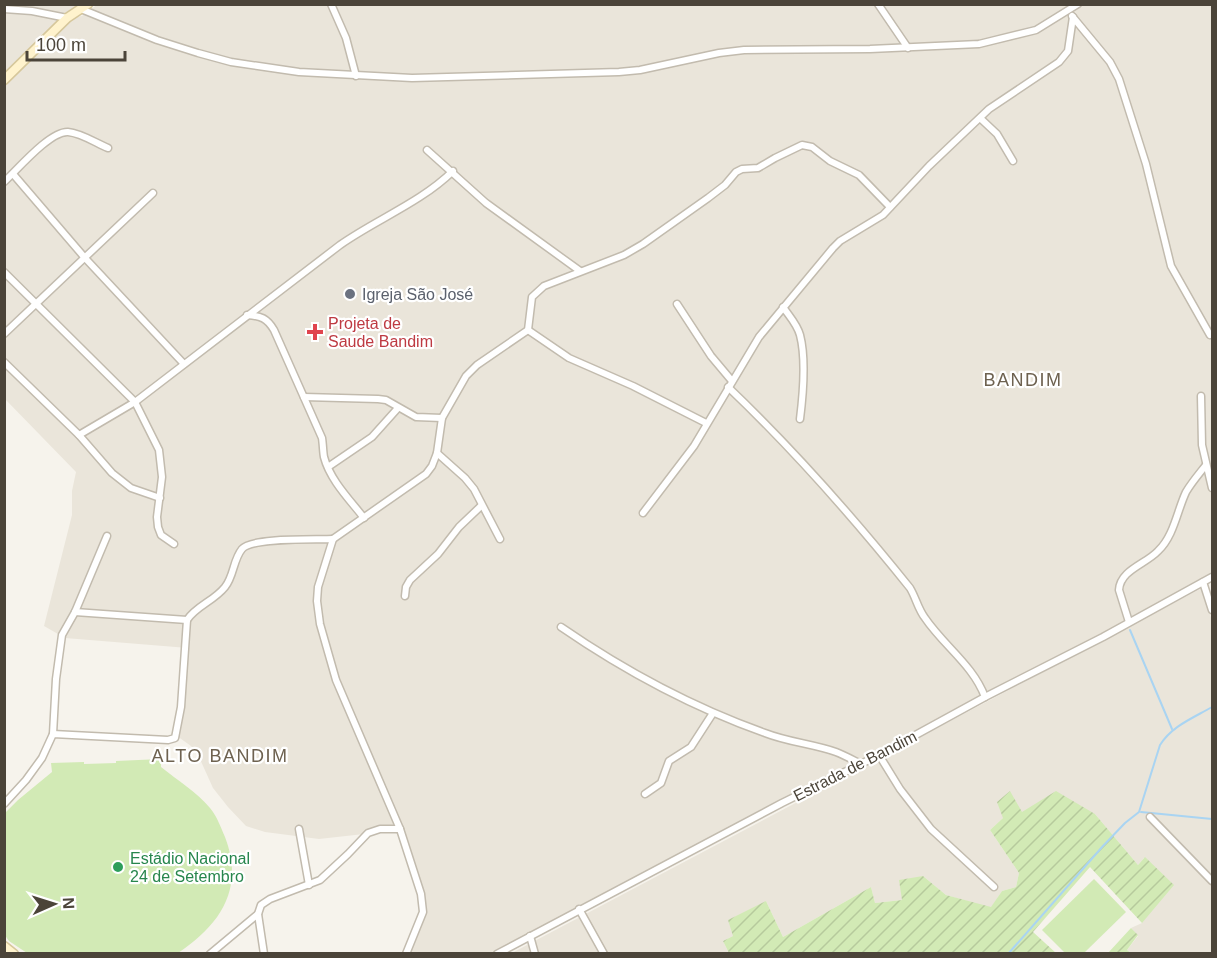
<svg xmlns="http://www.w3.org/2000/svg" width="1217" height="958" viewBox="0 0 1217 958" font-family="Helvetica,sans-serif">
<defs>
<pattern id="garden-furrows" width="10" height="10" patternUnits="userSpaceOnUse" patternTransform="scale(1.5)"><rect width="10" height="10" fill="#d2eab5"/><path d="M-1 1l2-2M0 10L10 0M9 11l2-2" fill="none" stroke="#b6ca9c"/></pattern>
</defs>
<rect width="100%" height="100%" fill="#f6f3ec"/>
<g fill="#eae5da">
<path d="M 98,4 L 1212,5 L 1212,579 L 492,953 L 408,953 L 420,923 L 421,894 L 400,830 L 319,839 L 265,832 L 246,826 L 228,807 L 213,788 L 199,757 L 191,746 L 177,736 L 188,648 L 65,638 L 44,626 L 72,515 L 72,491 L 76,472 L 5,399 L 4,5 L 88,5 L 69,18 L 82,16 Z"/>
<path d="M 1202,588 L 1212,621 L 1212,953 L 1131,953 L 1127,950 L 1138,936 L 1131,928 L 1142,923 L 1144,858 L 1138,865 L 1095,814 L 1022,813 L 1003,818 L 990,830 L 1019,873 L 1016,887 L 1002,891 L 991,908 L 946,895 L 923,876 L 902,900 L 875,903 L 871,887 L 783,937 L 766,901 L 733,936 L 723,941 L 729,953 L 510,954 Z"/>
</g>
<g fill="#d2eab5">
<path d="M 161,759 L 161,767 C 177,780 197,792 210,808 C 217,816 221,828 225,837 C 245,889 220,925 178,953 L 27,953 L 9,941 L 4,934 L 5,813 L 18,800 L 52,772 L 51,763 L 84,762 L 84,764 L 116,763 L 116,761 Z"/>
<path d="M 1094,879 L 1126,912 L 1084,953 L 1065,953 L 1042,930 Z"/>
</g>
<g fill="url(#garden-furrows)">
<path d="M 1010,791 L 1022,812 L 1056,791 L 1095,814 L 1138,865 L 1145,857 L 1174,885 L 1142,923 L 1090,867 L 1033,932 L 1056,953 L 729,953 L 723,941 L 733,936 L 728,920 L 766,901 L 783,937 L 871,887 L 875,903 L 902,900 L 899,880 L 923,876 L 946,895 L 991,907 L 1002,891 L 1016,887 L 1019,873 L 990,830 L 1003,818 L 997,802 Z"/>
<path d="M 1131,928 L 1138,935 L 1127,950 L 1131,953 L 1108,953 Z"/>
</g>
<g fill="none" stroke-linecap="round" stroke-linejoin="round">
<g stroke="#a9d4f2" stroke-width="2">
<path d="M 1130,630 L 1172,729"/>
<path d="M 1141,812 L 1212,819"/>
<path d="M 1008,954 L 1103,846 L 1125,823 L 1139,812 L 1160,745 C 1172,726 1193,718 1212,707"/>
</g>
<defs>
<g id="street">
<path d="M 331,4 L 346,38 L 356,76"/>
<path d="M 878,4 L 908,48"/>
<path d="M 4,9 L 32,11 L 67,18"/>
<path d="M 81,9 L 157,40 L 198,53 L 231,62 L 299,72 L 412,78 L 619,72 L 640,70 L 719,53 L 744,50 L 870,49 L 979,44 L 1036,30 L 1078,4"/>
<path d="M 1072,16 L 1110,62 L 1119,79 L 1146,164 L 1171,266 L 1210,335"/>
<path d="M 980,118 L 997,134 L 1013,161"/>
<path d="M 427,150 L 486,203 L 580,271"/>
<path d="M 13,174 L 85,258 L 184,364"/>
<path d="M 4,182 C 18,169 50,131 68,132 C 81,133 96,143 108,148"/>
<path d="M 4,272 L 135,402 L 159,450 L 162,477 L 157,517 L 158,527 L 161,535 L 174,544"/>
<path d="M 677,304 L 711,356 L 732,381"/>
<path d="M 783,307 C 789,316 797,324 800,335 C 806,358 803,395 800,419"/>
<path d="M 247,315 C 261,316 267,318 274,330 L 322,438 C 323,444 323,452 324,457 C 330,480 350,500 364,518"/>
<path d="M 528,330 L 569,358 L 633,386 L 706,423"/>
<path d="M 4,334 L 153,193"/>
<path d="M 4,362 L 79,435 L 112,473 L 131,488 L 160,498"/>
<path d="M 728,387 C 794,450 853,517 910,588 C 916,598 918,609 925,618 C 944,646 973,665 985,697"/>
<path d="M 1201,396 L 1202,445 L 1212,488"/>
<path d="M 304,397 L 378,399 L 386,400 L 416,417 L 442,418"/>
<path d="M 79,435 L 135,402 L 340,245 C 377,219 420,203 453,171"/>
<path d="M 437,453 L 465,478 L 474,489 L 500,539"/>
<path d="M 328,467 L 372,437 L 398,408"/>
<path d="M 643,513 L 694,446 L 759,337 L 833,248 L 840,241 L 883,215 L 929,166 L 989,109 L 1059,62 L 1068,51 L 1073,17"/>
<path d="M 1203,582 L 1212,610"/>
<path d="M 405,596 L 406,587 L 410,580 L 438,554 L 459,527 L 481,506"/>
<path d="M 75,612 L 187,620"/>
<path d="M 1129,622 L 1119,590 C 1120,570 1146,564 1158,551 C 1174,536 1177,511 1186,492 C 1192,482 1199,474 1206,465"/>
<path d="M 561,627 C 625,671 692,707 765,733 C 788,742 813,744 836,752 C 844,755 853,760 861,764"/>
<path d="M 53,734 L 56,679 L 62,635 L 75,612 L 107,536"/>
<path d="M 879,755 L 900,789 L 931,829 L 994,887"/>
<path d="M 645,794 L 661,783 L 669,761 L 691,747 L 713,713"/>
<path d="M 4,804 L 26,780 L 42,758 L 53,734 L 168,740 L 175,738 L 181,707 L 187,620 C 196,606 214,601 225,587 C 234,576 233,560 242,549 C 252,537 316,540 333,539"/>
<path d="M 1150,817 L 1212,881"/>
<path d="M 299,829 L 309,885"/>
<path d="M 579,909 L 604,954"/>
<path d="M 530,936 L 535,954"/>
<path d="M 210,954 L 258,914"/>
<path d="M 264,954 L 258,914 L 261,905 L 270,899 L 320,880 L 348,854 L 368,833 L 380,829 L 400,829"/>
<path d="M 406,954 L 423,912 L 421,894 L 400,829 L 336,680 L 320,624 L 317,601 L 318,587 L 333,539 L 416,481 L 426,474 L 432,466 L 437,453 L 442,418 L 466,376 L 477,365 L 528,330 L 532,297 L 544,286 L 624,255 L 643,244 L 708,198 L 725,185 L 736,172 L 742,169 L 758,168 L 775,158 L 802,145 L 812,147 L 830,161 L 859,175 L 890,207"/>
<path d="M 497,954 L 782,803 L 879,755 L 985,697 L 1103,637 L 1212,577"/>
</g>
<g id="secondary">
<path d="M 4,80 L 67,18 L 88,4"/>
<path d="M 4,946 L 14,954"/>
</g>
</defs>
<use href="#street" stroke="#c2bbae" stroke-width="9"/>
<use href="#secondary" stroke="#d6c79b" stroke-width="11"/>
<use href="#street" stroke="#fff" stroke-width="6"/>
<use href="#secondary" stroke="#fff3cd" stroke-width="8"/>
</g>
<circle fill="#6b7280" stroke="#fff" stroke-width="2" cx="350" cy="294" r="6"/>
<path fill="#e0444e" stroke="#fff" stroke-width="2" d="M312 323h6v6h6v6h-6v6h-6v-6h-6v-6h6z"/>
<circle fill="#2e9e5b" stroke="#fff" stroke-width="2" cx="118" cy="867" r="6"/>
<g text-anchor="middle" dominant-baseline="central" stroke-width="4.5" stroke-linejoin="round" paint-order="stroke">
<g font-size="16" fill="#5b616d" stroke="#fff" text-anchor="start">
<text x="362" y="294">Igreja São José</text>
</g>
<g font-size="16" fill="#be3a42" stroke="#fff" text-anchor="start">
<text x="328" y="323">Projeta de<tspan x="328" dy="18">Saude Bandim</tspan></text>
</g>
<g font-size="16" fill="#4b4439" stroke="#fff">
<text transform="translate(855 766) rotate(-27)">Estrada de Bandim</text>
</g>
<g font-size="16" fill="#27864d" stroke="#fff" text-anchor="start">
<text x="130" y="858">Estádio Nacional<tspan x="130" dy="18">24 de Setembro</tspan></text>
</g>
<g font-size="18" letter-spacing="1.5" fill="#6e6250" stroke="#fff">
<text x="1023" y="380">BANDIM</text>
<text x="220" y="756">ALTO BANDIM</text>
</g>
</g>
<rect width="1217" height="958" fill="none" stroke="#4b4439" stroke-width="12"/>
<g transform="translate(54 904) rotate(87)" stroke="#ffffff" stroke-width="4.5" paint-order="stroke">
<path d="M0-4.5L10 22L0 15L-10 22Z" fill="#4b4439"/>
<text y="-9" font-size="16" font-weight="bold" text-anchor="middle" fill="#4b4439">N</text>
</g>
<path d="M27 51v9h98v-9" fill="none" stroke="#4b4439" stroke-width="3"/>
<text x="36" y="51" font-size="18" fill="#4b4439" stroke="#ffffff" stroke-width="4.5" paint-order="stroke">100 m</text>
</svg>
